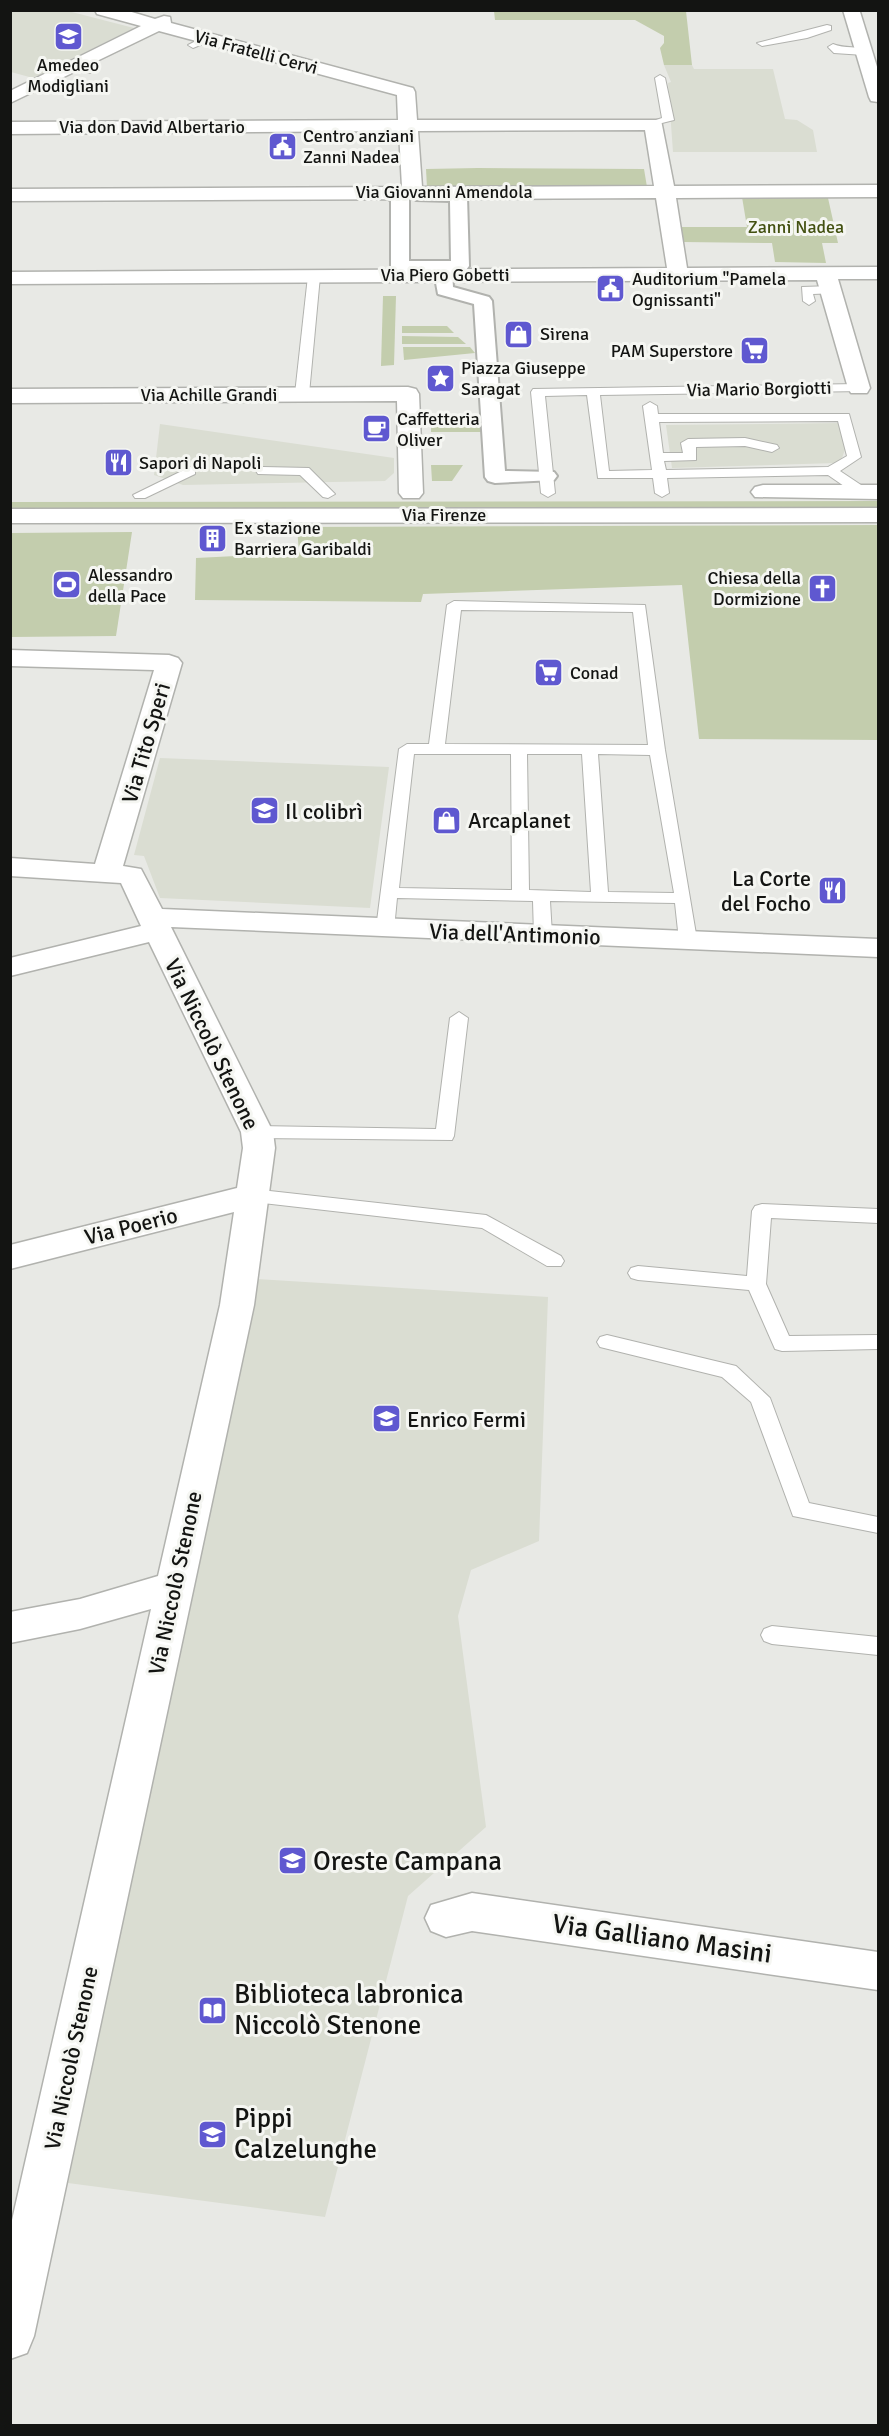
<svg xmlns="http://www.w3.org/2000/svg" width="889" height="2436" viewBox="0 0 889 2436" font-family="Signika,sans-serif">
<rect width="100%" height="100%" fill="#e8e9e5"/>
<g fill="#daddd2">
<path d="M 11,10 L 68,11 L 134,28 L 33,78 L 11,72 Z"/>
<path d="M 664,65 L 692,65 L 694,69 L 773,69 L 785,119 L 797,120 L 813,130 L 817,152 L 673,152 L 668,83 L 671,82 Z"/>
<path d="M 841,423 L 846,447 L 842,458 L 836,463 L 672,468 L 666,425 Z"/>
<path d="M 160,424 L 394,458 L 394,473 L 385,481 L 183,485 L 154,475 Z"/>
<path d="M 160,758 L 389,767 L 370,908 L 160,898 L 144,856 L 134,855 Z"/>
<path d="M 257,1279 L 548,1297 L 539,1541 L 471,1570 L 458,1616 L 486,1827 L 408,1896 L 325,2217 L 68,2183 Z"/>
</g>
<g fill="#c3cdad">
<path d="M 494,11 L 686,11 L 692,65 L 664,65 L 660,48 L 664,43 L 664,36 L 635,20 L 495,20 Z"/>
<path d="M 478,168 L 644,169 L 647,187 L 427,188 L 426,169 Z"/>
<path d="M 742,197 L 828,198 L 838,243 L 822,243 L 826,263 L 775,262 L 772,243 L 683,242 L 681,227 L 747,227 Z"/>
<path d="M 383,296 L 396,296 L 394,365 L 381,366 Z"/>
<path d="M 402,326 L 447,326 L 454,333 L 402,333 Z"/>
<path d="M 402,336 L 458,337 L 466,344 L 402,344 Z"/>
<path d="M 403,347 L 470,347 L 475,353 L 404,360 Z"/>
<path d="M 431,425 L 486,425 L 482,432 L 431,432 Z"/>
<path d="M 431,465 L 463,465 L 452,481 L 432,481 Z"/>
<path d="M 878,501 L 878,508 L 11,511 L 10,502 Z"/>
<path d="M 878,525 L 878,740 L 699,739 L 682,585 L 423,594 L 421,602 L 195,600 L 196,558 L 299,553 L 297,527 Z"/>
<path d="M 132,532 L 116,636 L 11,637 L 11,533 Z"/>
</g>
<g fill="none" stroke-linecap="round" stroke-linejoin="round">
<defs>
<g id="service">
<path d="M 827,25 L 831,26 L 831,30 L 807,38 L 762,46 L 757,43 Z"/>
<path d="M 206,36 L 211,39 L 210,41 L 193,48 L 188,45 Z"/>
<path d="M 833,44 C 844,49 859,45 869,52 L 864,55 L 834,53 L 828,47 Z"/>
<path d="M 74,63 L 94,68 L 95,70 L 90,73 L 70,68 L 70,64 Z"/>
<path d="M 660,75 L 665,78 L 674,120 L 650,126 L 650,122 L 662,118 L 655,78 Z"/>
<path d="M 314,272 L 320,276 L 309,394 L 302,398 L 295,394 L 308,276 Z"/>
<path d="M 832,286 L 836,287 L 836,293 L 813,294 L 815,301 L 809,305 L 803,301 L 802,287 Z"/>
<path d="M 859,384 L 866,388 L 864,391 L 600,395 L 609,471 L 652,470 L 643,406 L 650,402 L 657,406 L 658,414 L 849,414 L 861,457 L 840,471 L 867,489 L 867,495 L 857,495 L 828,475 L 667,478 L 669,493 L 662,497 L 655,493 L 653,478 L 598,478 L 587,395 L 545,396 L 555,493 L 548,497 L 541,493 L 531,392 L 533,389 ZM 838,421 L 847,456 L 828,467 L 666,470 L 664,461 L 696,460 L 696,447 L 745,446 L 772,452 L 779,448 L 777,445 L 745,438 L 688,439 L 681,443 L 683,453 L 663,453 L 659,422 Z"/>
<path d="M 190,467 L 195,468 L 195,474 L 145,498 L 135,498 L 133,495 Z"/>
<path d="M 263,467 L 309,468 L 335,494 L 328,498 L 323,497 L 300,475 L 258,474 L 256,471 Z"/>
<path d="M 454,601 L 645,605 L 665,750 L 697,940 L 694,944 L 682,944 L 679,940 L 675,903 L 550,901 L 552,935 L 543,940 L 534,935 L 533,901 L 397,898 L 394,929 L 385,934 L 379,933 L 376,929 L 399,749 L 407,744 L 429,744 L 447,605 ZM 461,610 L 633,612 L 648,745 L 445,744 ZM 414,754 L 511,754 L 512,890 L 399,888 ZM 527,754 L 582,754 L 591,892 L 529,890 ZM 598,754 L 650,755 L 674,893 L 608,892 Z"/>
<path d="M 459,1012 L 468,1018 L 454,1136 L 452,1140 L 257,1138 L 250,1136 L 248,1132 L 250,1128 L 257,1126 L 436,1129 L 450,1018 Z"/>
<path d="M 252,1189 L 486,1215 L 561,1256 L 564,1261 L 561,1266 L 547,1266 L 482,1228 L 245,1201 L 242,1196 L 245,1191 Z"/>
<path d="M 762,1204 L 878,1209 L 878,1223 L 771,1218 L 766,1284 L 789,1336 L 878,1335 L 878,1349 L 782,1351 L 775,1349 L 749,1290 L 638,1280 L 631,1278 L 628,1273 L 631,1268 L 638,1266 L 747,1276 L 752,1211 L 755,1206 Z"/>
<path d="M 607,1335 L 736,1366 L 770,1398 L 809,1503 L 878,1517 L 878,1533 L 793,1516 L 751,1402 L 722,1377 L 600,1347 L 597,1342 L 600,1337 Z"/>
<path d="M 772,1626 L 878,1637 L 878,1655 L 772,1644 L 764,1641 L 761,1635 L 764,1629 Z"/>
</g>
<path id="pedestrian" d="M 422,191 L 458,191 L 467,196 L 469,266 L 466,270 L 452,272 L 453,287 L 489,297 L 492,301 L 505,471 L 554,472 L 557,476 L 554,480 L 495,483 L 488,481 L 485,477 L 474,304 L 438,294 L 434,272 L 400,272 L 391,267 L 391,201 L 386,197 L 395,192 L 406,193 L 409,197 L 409,261 L 451,261 L 450,201 L 416,200 L 413,196 Z"/>
<g id="minor">
<path d="M 95,10 L 125,10 L 155,19 L 164,16 L 170,17 L 171,23 L 413,88 L 415,92 L 417,120 L 661,120 L 674,186 L 878,185 L 878,197 L 676,198 L 687,268 L 878,267 L 878,279 L 838,279 L 870,388 L 867,393 L 851,393 L 848,388 L 817,280 L 10,284 L 10,272 L 667,268 L 656,198 L 10,201 L 10,189 L 402,187 L 399,131 L 10,134 L 10,122 L 398,120 L 397,95 L 159,31 L 10,103 L 10,91 L 141,26 L 97,14 ZM 645,130 L 654,186 L 422,187 L 418,131 Z"/>
<path d="M 408,387 L 416,389 L 419,394 L 423,493 L 419,498 L 403,498 L 399,493 L 397,401 L 10,403 L 10,389 Z"/>
<path d="M 10,650 L 169,655 L 178,658 L 182,663 L 123,866 L 141,869 L 162,909 L 878,939 L 878,957 L 171,927 L 273,1132 L 275,1148 L 254,1305 L 34,2336 L 27,2353 L 10,2359 L 10,2229 L 151,1609 L 80,1629 L 10,1643 L 10,1612 L 80,1599 L 158,1576 L 220,1305 L 234,1212 L 10,1269 L 10,1245 L 237,1188 L 243,1148 L 241,1132 L 149,942 L 10,976 L 10,958 L 141,926 L 121,883 L 10,876 L 10,858 L 95,864 L 154,670 L 10,666 Z"/>
<path d="M 472,1893 L 878,1952 L 878,1990 L 472,1931 L 446,1937 L 431,1931 L 425,1918 L 431,1905 Z"/>
</g>
<path id="tertiary" d="M 843,10 L 860,12 L 878,70 L 878,102 L 871,101 L 869,97 Z"/>
<g id="secondary">
<path d="M 763,485 L 878,485 L 878,499 L 755,497 L 751,492 L 755,487 Z"/>
<path d="M 878,508 L 878,522 L 10,523 L 10,509 Z"/>
</g>
</defs>
<use href="#service" stroke="#b1b2ae" stroke-width="2"/>
<use href="#pedestrian" stroke="#b1b2ae" stroke-width="4"/>
<use href="#minor" stroke="#b1b2ae" stroke-width="3"/>
<use href="#tertiary" stroke="#b1b2ae" stroke-width="3"/>
<use href="#secondary" stroke="#b1b2ae" stroke-width="3"/>
<use href="#service" fill="#fff" fill-rule="evenodd"/>
<use href="#pedestrian" fill="#fff" fill-rule="evenodd"/>
<use href="#minor" fill="#fff" fill-rule="evenodd"/>
<use href="#tertiary" fill="#fff" fill-rule="evenodd"/>
<use href="#secondary" fill="#fff" fill-rule="evenodd"/>
</g>
<defs>
<symbol id="school-square" viewBox="-11 -11 22 22"><rect x="-9" y="-9" width="18" height="18" rx="4" fill="#5f58d0" stroke="#f5f6f2"/><path d="M0-5L7-2L0 1L-7-2ZM-4 1L0 2.5L4 1V4Q0 6-4 4Z" fill="#fff"/></symbol>
<symbol id="civic-square" viewBox="-11 -11 22 22"><rect x="-9" y="-9" width="18" height="18" rx="4" fill="#5f58d0" stroke="#f5f6f2"/><path d="M-.6-6.5H3V-4.5H.6V-3L4-1V1h2V6H-6V1h2V-1L-.6-3ZM-1.2 2.5V6h2.4V2.5Z" fill="#fff"/></symbol>
<symbol id="shop-square" viewBox="-11 -11 22 22"><rect x="-9" y="-9" width="18" height="18" rx="4" fill="#5f58d0" stroke="#f5f6f2"/><path d="M-5-2.5h2.3a2.7 3.5 0 0 1 5.4 0H5L5.5 6h-11ZM-1.5-2.5h3a1.5 2.3 0 0 0-3 0Z" fill="#fff"/></symbol>
<symbol id="supermarket-square" viewBox="-11 -11 22 22"><rect x="-9" y="-9" width="18" height="18" rx="4" fill="#5f58d0" stroke="#f5f6f2"/><path d="M-6-5.5h2.5l.6 2H6L4.5 2H-2.5L-4.4-4H-6ZM-1.5 3.2a1.3 1.3 0 1 0 .1 0ZM3 3.2a1.3 1.3 0 1 0 .1 0Z" fill="#fff"/></symbol>
<symbol id="sight-square" viewBox="-11 -11 22 22"><rect x="-9" y="-9" width="18" height="18" rx="4" fill="#5f58d0" stroke="#f5f6f2"/><path d="M0-6L1.8-2.2L6-1.7L2.9 1.2L3.7 5.4L0 3.3L-3.7 5.4L-2.9 1.2L-6-1.7L-1.8-2.2Z" fill="#fff"/></symbol>
<symbol id="cafe-square" viewBox="-11 -11 22 22"><rect x="-9" y="-9" width="18" height="18" rx="4" fill="#5f58d0" stroke="#f5f6f2"/><path d="M-5.5-4.5H6V0H3Q3 3.5 0 3.5H-2.5Q-5.5 3.5-5.5 0ZM3-3.2v2h1.7v-2ZM-6 4.5H4V6H-6Z" fill="#fff"/></symbol>
<symbol id="restaurant-square" viewBox="-11 -11 22 22"><rect x="-9" y="-9" width="18" height="18" rx="4" fill="#5f58d0" stroke="#f5f6f2"/><path d="M-5-6h1v4h1v-4h1v4h1v-4h1v5L-1.5 .5V6h-2V.5L-5-1ZM5-6V6H3V1.5H1.5Q1.5-4 5-6Z" fill="#fff"/></symbol>
<symbol id="building-square" viewBox="-11 -11 22 22"><rect x="-9" y="-9" width="18" height="18" rx="4" fill="#5f58d0" stroke="#f5f6f2"/><path d="M-4-6H4V6H1V3H-1V6H-4ZM-2.5-4.3h1.7v1.8h-1.7ZM.8-4.3h1.7v1.8H.8ZM-2.5-1h1.7V.8h-1.7ZM.8-1h1.7V.8H.8Z" fill="#fff"/></symbol>
<symbol id="stadium-square" viewBox="-11 -11 22 22"><rect x="-9" y="-9" width="18" height="18" rx="4" fill="#5f58d0" stroke="#f5f6f2"/><path d="M0-5a6.5 5 0 1 0 0 10a6.5 5 0 1 0 0-10ZM-3.5-1.8h7v3.6h-7Z" fill="#fff"/></symbol>
<symbol id="church-square" viewBox="-11 -11 22 22"><rect x="-9" y="-9" width="18" height="18" rx="4" fill="#5f58d0" stroke="#f5f6f2"/><path d="M-1.2-6h2.4v3.5h3.3v2.4h-3.3V6h-2.4V-.1h-3.3v-2.4h3.3Z" fill="#fff"/></symbol>
<symbol id="library-square" viewBox="-11 -11 22 22"><rect x="-9" y="-9" width="18" height="18" rx="4" fill="#5f58d0" stroke="#f5f6f2"/><path d="M-6-4Q-3-5.5-.7-3.5V5Q-3 3-6 4ZM6-4Q3-5.5 .7-3.5V5Q3 3 6 4Z" fill="#fff"/></symbol>
</defs>
<g fill-rule="evenodd">
<use href="#school-square" x="52" y="20" width="33" height="33"/>
<use href="#civic-square" x="266" y="130" width="33" height="33"/>
<use href="#civic-square" x="594" y="272" width="33" height="33"/>
<use href="#shop-square" x="502" y="318" width="33" height="33"/>
<use href="#supermarket-square" x="738" y="334" width="33" height="33"/>
<use href="#sight-square" x="424" y="362" width="33" height="33"/>
<use href="#cafe-square" x="360" y="412" width="33" height="33"/>
<use href="#restaurant-square" x="102" y="446" width="33" height="33"/>
<use href="#building-square" x="196" y="522" width="33" height="33"/>
<use href="#stadium-square" x="50" y="568" width="33" height="33"/>
<use href="#church-square" x="806" y="572" width="33" height="33"/>
<use href="#supermarket-square" x="532" y="656" width="33" height="33"/>
<use href="#school-square" x="248" y="794" width="33" height="33"/>
<use href="#shop-square" x="430" y="804" width="33" height="33"/>
<use href="#restaurant-square" x="816" y="874" width="33" height="33"/>
<use href="#school-square" x="370" y="1402" width="33" height="33"/>
<use href="#school-square" x="276" y="1844" width="33" height="33"/>
<use href="#library-square" x="196" y="1994" width="33" height="33"/>
<use href="#school-square" x="196" y="2118" width="33" height="33"/>
</g>
<g text-anchor="middle" dominant-baseline="central" stroke-width="6" stroke-linejoin="round" paint-order="stroke">
<g font-size="18" fill="#131412" stroke="#f5f6f2">
<text transform="translate(256 52) rotate(15)">Via Fratelli Cervi</text>
<text x="152" y="127">Via don David Albertario</text>
<text x="444" y="192">Via Giovanni Amendola</text>
<text x="445" y="275">Via Piero Gobetti</text>
<text transform="translate(759 389) rotate(-1)">Via Mario Borgiotti</text>
<text x="209" y="395">Via Achille Grandi</text>
<text x="444" y="515">Via Firenze</text>
</g>
<g font-size="18" fill="#131412" stroke="#f5f6f2" text-anchor="start">
<text x="68" y="65" text-anchor="middle">Amedeo<tspan x="68" dy="21">Modigliani</tspan></text>
<text x="303" y="136">Centro anziani<tspan x="303" dy="21">Zanni Nadea</tspan></text>
<text x="632" y="279">Auditorium "Pamela<tspan x="632" dy="21">Ognissanti"</tspan></text>
<text x="540" y="334">Sirena</text>
<text x="733" y="351" text-anchor="end">PAM Superstore</text>
<text x="461" y="368">Piazza Giuseppe<tspan x="461" dy="21">Saragat</tspan></text>
<text x="397" y="419">Caffetteria<tspan x="397" dy="21">Oliver</tspan></text>
<text x="139" y="463">Sapori di Napoli</text>
<text x="234" y="528">Ex stazione<tspan x="234" dy="21">Barriera Garibaldi</tspan></text>
<text x="88" y="575">Alessandro<tspan x="88" dy="21">della Pace</tspan></text>
<text x="801" y="578" text-anchor="end">Chiesa della<tspan x="801" dy="21">Dormizione</tspan></text>
<text x="570" y="673">Conad</text>
</g>
<g font-size="18" fill="#435111" stroke="#f5f6f2">
<text x="796" y="227">Zanni Nadea</text>
</g>
<g font-size="22" fill="#131412" stroke="#f5f6f2">
<text transform="translate(146 743) rotate(-74)">Via Tito Speri</text>
<text transform="translate(515 934) rotate(2)">Via dell'Antimonio</text>
<text transform="translate(212 1044) rotate(64)">Via Niccolò Stenone</text>
<text transform="translate(131 1226) rotate(-14)">Via Poerio</text>
<text transform="translate(175 1583) rotate(-78)">Via Niccolò Stenone</text>
<text transform="translate(71 2058) rotate(-78)">Via Niccolò Stenone</text>
</g>
<g font-size="22" fill="#131412" stroke="#f5f6f2" text-anchor="start">
<text x="285" y="811">Il colibrì</text>
<text x="468" y="820">Arcaplanet</text>
<text x="811" y="878" text-anchor="end">La Corte<tspan x="811" dy="25">del Focho</tspan></text>
<text x="407" y="1419">Enrico Fermi</text>
</g>
<g font-size="27" fill="#131412" stroke="#f5f6f2" text-anchor="start">
<text x="313" y="1861">Oreste Campana</text>
<text x="234" y="1994">Biblioteca labronica<tspan x="234" dy="31">Niccolò Stenone</tspan></text>
<text x="234" y="2118">Pippi<tspan x="234" dy="31">Calzelunghe</tspan></text>
</g>
<g font-size="27" fill="#131412" stroke="#f5f6f2">
<text transform="translate(662 1939) rotate(8)">Via Galliano Masini</text>
</g>
</g>
<rect width="889" height="2436" fill="none" stroke="#131412" stroke-width="24"/>
</svg>
